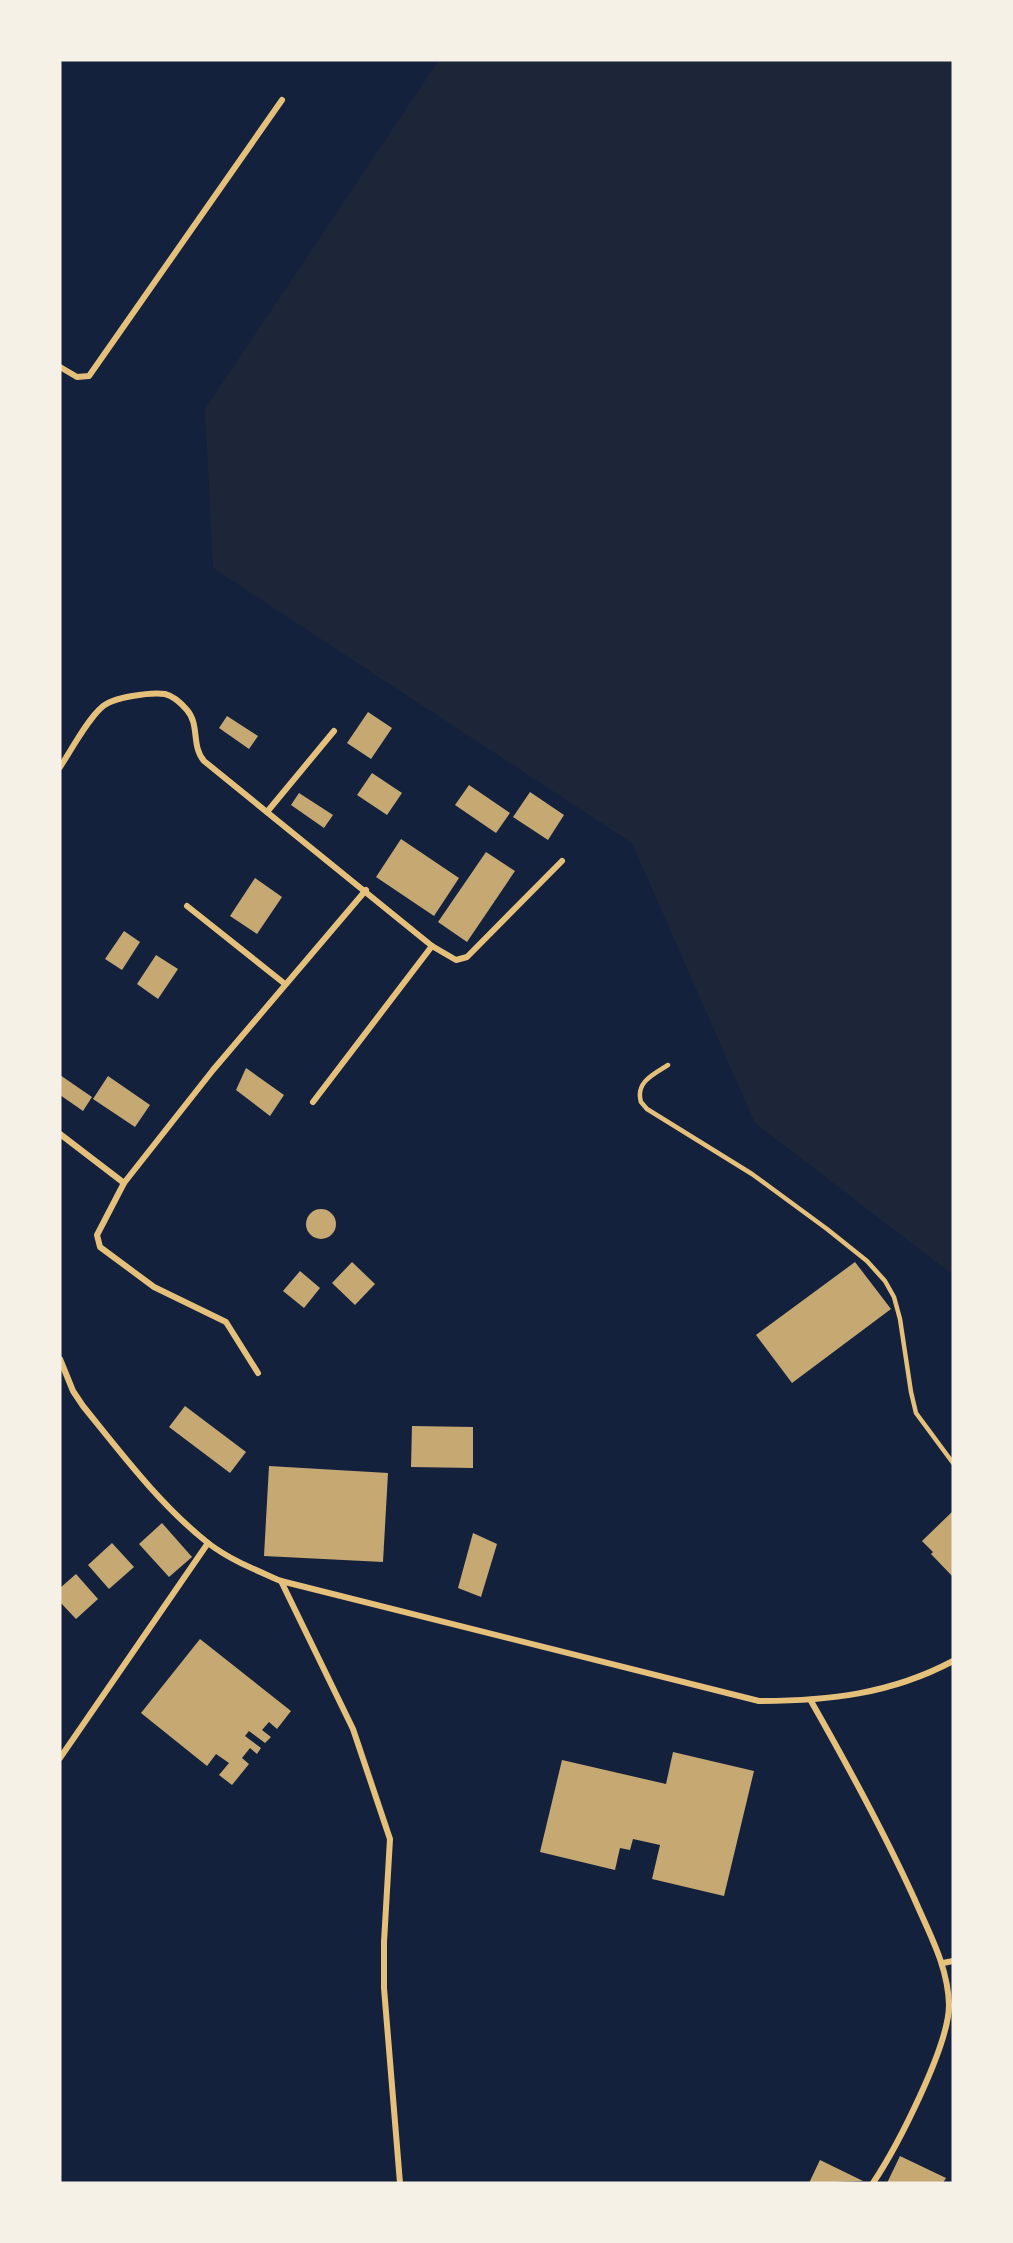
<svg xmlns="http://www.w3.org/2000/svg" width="1013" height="2243" viewBox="0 0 1013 2243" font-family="Spectral,serif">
<rect width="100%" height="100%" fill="#14213d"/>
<path fill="#1d2539" d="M 439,60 L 953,60 L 953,1275 L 755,1123 L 632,843 L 213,568 L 205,409 Z"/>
<g fill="#c6a872">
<path d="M 368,712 L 392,728 L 371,759 L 347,743 Z"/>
<path d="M 227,716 L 258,736 L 249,749 L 219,728 Z"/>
<path d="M 372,773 L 402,793 L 387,815 L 357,795 Z"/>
<path d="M 469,785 L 510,813 L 496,833 L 455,805 Z"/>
<path d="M 530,792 L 564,815 L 548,840 L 513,817 Z"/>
<path d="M 299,793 L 333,815 L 324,828 L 291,805 Z"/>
<path d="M 401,839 L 459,878 L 434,916 L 376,877 Z"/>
<path d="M 486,852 L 515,871 L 467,942 L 438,922 Z"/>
<path d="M 255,878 L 282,897 L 257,934 L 230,916 Z"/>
<path d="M 124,931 L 140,942 L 122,970 L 105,959 Z"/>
<path d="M 156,955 L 178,969 L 158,999 L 137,984 Z"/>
<path d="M 246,1068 L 284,1095 L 270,1116 L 236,1090 Z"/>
<path d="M 60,1075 L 92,1097 L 83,1111 L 60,1095 Z"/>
<path d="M 108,1076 L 150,1105 L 135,1127 L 93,1099 Z"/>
<circle cx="321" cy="1224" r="15"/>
<path d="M 352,1262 L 375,1284 L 355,1305 L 332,1283 Z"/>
<path d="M 855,1262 L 891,1309 L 792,1383 L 756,1335 Z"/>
<path d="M 300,1271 L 320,1288 L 304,1308 L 283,1291 Z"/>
<path d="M 185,1406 L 246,1452 L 230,1473 L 169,1427 Z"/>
<path d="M 412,1426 L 473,1427 L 473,1468 L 411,1467 Z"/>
<path d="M 269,1466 L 388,1473 L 383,1562 L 264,1556 Z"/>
<path d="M 953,1511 L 953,1577 L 931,1554 L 933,1552 L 922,1541 Z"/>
<path d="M 162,1523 L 192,1557 L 169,1577 L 139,1544 Z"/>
<path d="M 473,1533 L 497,1544 L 481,1597 L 458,1588 Z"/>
<path d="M 112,1543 L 134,1567 L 109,1589 L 88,1565 Z"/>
<path d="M 76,1574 L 98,1599 L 76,1619 L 60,1602 L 60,1588 Z"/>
<path d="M 200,1639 L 291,1711 L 277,1729 L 269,1722 L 262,1730 L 271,1737 L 265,1743 L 249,1731 L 245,1736 L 261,1748 L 257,1754 L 250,1748 L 242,1758 L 249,1764 L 232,1785 L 219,1775 L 229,1763 L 216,1754 L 207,1766 L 141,1713 Z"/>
<path d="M 673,1752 L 754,1771 L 724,1896 L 652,1879 L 660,1845 L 633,1839 L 630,1850 L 620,1848 L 615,1870 L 540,1852 L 562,1760 L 666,1784 Z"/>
<path d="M 900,2156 L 946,2178 L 943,2183 L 887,2183 Z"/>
<path d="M 820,2160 L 863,2181 L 809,2183 Z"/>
</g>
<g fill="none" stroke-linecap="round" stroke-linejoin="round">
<path stroke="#e5c07b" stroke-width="4.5" d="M 668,1065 C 654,1074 635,1082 641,1102 L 647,1109 L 752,1174 L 827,1229 L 867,1261 L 885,1281 L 894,1297 L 900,1319 L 911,1392 L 916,1413 L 953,1463"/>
<g stroke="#e5c07b" stroke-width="6">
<path d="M 60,367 L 77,377 L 89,376 L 282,100"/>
<path d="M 60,767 C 72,749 87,720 102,707 C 113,697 151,692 165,694 C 173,696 181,703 187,710 C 200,725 191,746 204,761 L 432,946 L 456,960 L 467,957 L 562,861"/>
<path d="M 267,812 L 334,731"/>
<path d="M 187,906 L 285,984"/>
<path d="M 313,1102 L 432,946"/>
<path d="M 60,1134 L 124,1183"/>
<path d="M 60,1359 L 73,1391 L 83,1406 C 121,1453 160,1505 208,1543 C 230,1560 256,1570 281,1581 L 759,1701 C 828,1701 891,1694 953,1661"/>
<path d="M 258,1373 L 226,1322 L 154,1287 L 100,1247 L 97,1235 L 124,1183 L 213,1070 L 366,890"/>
<path d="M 281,1581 L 353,1729 L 390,1839 L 384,1942 L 384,1988 L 400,2183"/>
<path d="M 811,1701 C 848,1766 883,1830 914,1898 C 929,1933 948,1966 949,2005 C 949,2046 897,2147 873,2183"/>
<path d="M 60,1758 L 208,1543"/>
<path d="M 943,1963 L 953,1961"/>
</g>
</g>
<rect width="1013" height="2243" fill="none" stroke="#f6f1e7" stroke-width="123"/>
</svg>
